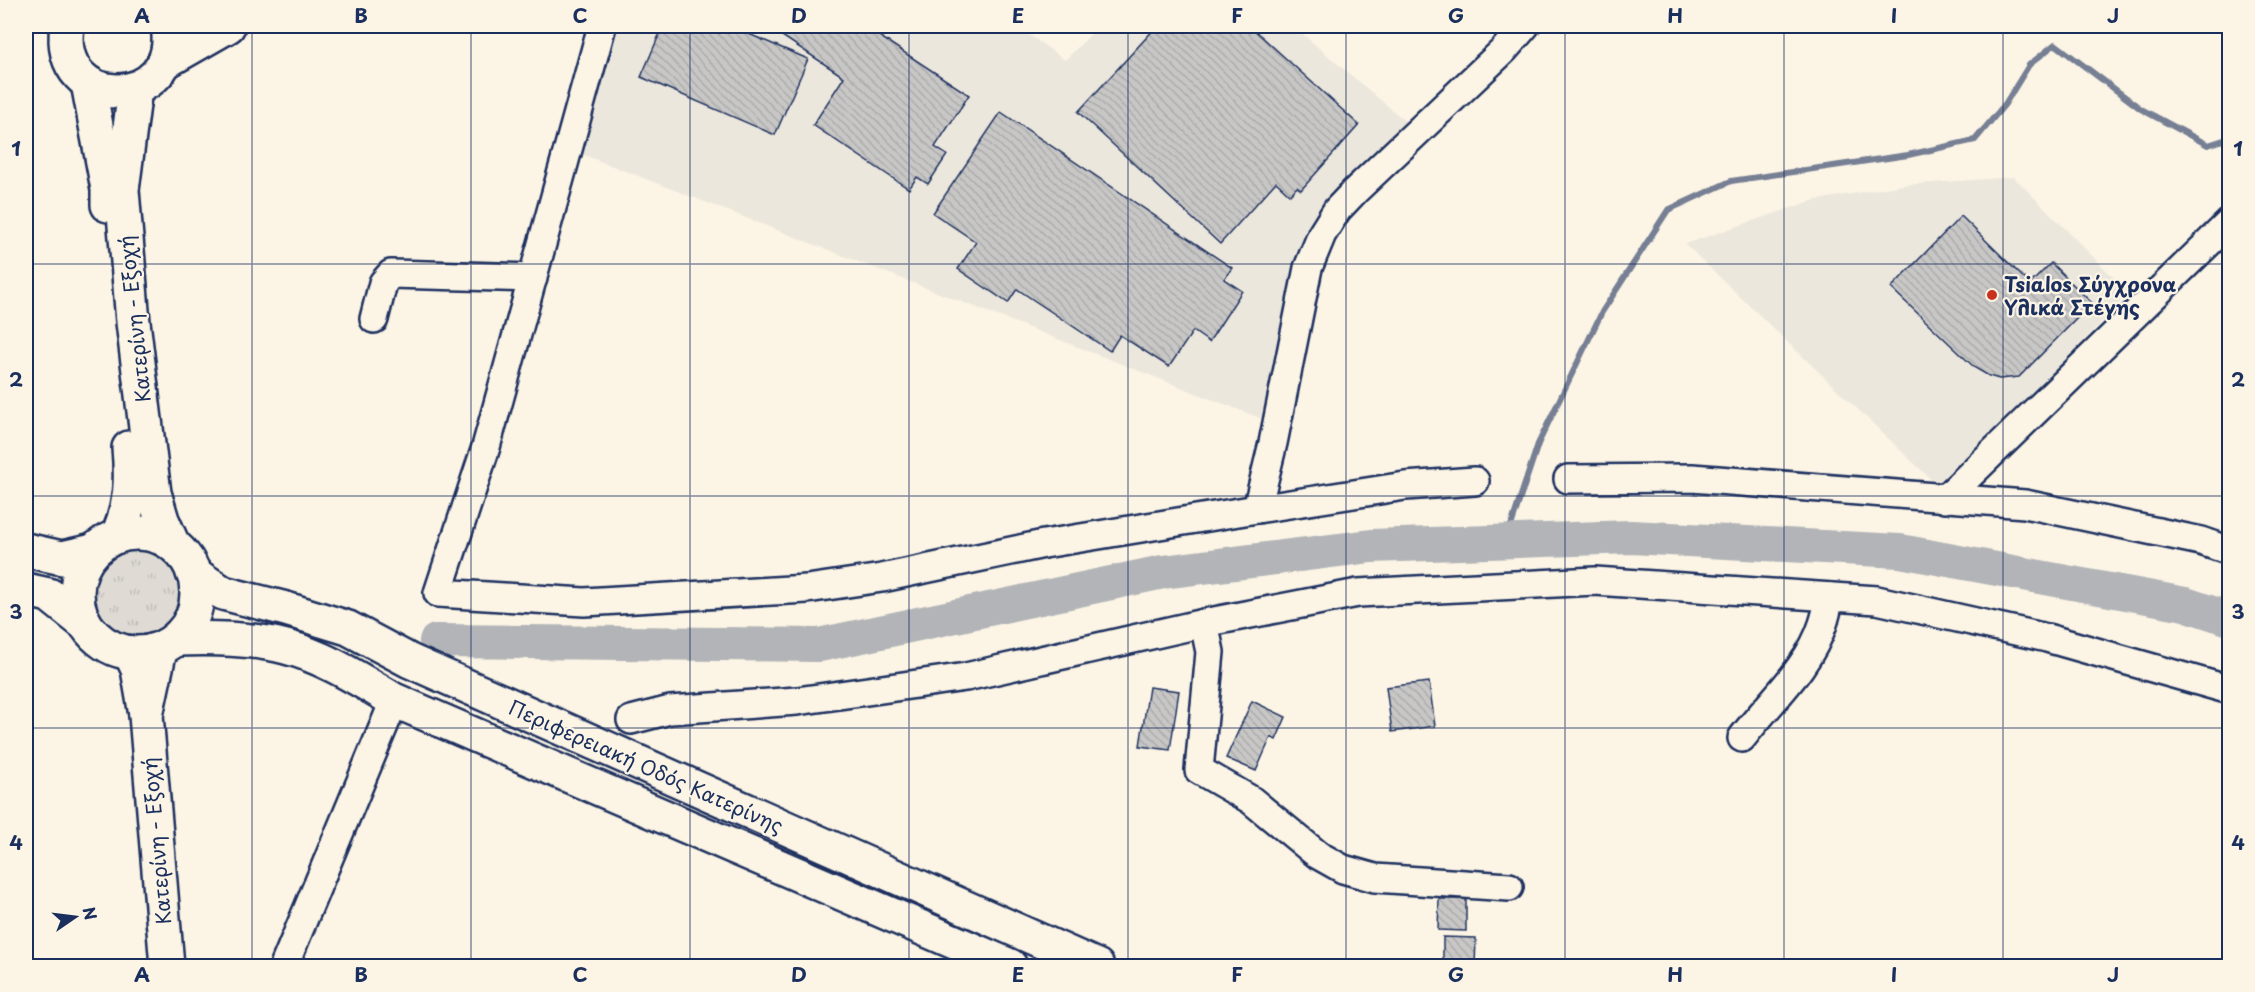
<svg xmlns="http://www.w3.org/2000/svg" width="2255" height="992" viewBox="0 0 2255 992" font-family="'Playpen Sans',sans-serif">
<defs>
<pattern id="grass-tufts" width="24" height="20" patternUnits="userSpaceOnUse" patternTransform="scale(1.5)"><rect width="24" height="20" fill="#dfdbd4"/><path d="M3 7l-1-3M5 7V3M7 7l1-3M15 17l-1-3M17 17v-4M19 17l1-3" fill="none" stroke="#bfbcb8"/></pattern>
<pattern id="building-back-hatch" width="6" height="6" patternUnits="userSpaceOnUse" patternTransform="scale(1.5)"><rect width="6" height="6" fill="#c8c7c6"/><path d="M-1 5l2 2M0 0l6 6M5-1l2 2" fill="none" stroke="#ababac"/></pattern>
</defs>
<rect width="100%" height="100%" fill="#fcf5e5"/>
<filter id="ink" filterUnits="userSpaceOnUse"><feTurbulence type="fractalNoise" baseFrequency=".0167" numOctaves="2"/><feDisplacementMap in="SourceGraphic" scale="12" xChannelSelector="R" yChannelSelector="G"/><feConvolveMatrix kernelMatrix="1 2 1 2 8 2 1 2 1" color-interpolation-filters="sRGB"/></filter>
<g filter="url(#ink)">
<g fill="#ece7dc">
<path d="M 619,26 L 1017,26 L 1065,60 L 1099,26 L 1293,26 L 1410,125 L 1325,204 L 1301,242 L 1292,271 L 1265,420 L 579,153 Z"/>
<path d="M 2014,177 L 2129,293 L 1942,490 L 1685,244 L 1811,201 L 1902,185 Z"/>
</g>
<circle fill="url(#grass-tufts)" stroke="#7d8599" stroke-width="1.5" cx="136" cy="594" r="45"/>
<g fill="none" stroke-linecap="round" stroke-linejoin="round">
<path stroke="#767f94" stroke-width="6" d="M 1506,541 L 1538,444 L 1602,312 L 1668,210 L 1731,181 L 1908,155 L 1975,140 L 2005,104 L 2029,65 L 2055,44 L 2141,109 L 2208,145 L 2230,138"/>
<path stroke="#b2b4b8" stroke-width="34" d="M 436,641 L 819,645 L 1163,572 L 1371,546 L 1631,537 L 1900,551 L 2185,604 L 2230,619"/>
</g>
<g fill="url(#building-back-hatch)" stroke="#1b2f5e" stroke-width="1.5">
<path d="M 663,26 L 702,26 L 720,33 L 723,26 L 730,26 L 808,59 L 775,135 L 641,77 Z"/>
<path d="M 767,26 L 864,26 L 969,95 L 935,147 L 947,155 L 928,184 L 917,177 L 909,189 L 813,125 L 844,77 Z"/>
<path d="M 1157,26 L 1250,26 L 1359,125 L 1301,190 L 1297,187 L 1290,195 L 1276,182 L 1220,244 L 1078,112 Z"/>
<path d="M 1001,112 L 1232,268 L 1224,279 L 1242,291 L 1209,342 L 1193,331 L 1169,367 L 1120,335 L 1110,351 L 1017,289 L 1008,303 L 958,269 L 976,242 L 933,213 Z"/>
<path d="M 1961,216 L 2030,284 L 2051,263 L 2092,303 L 2019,377 L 1999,379 L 1989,376 L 1975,368 L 1891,288 Z"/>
<path d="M 1429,682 L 1435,726 L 1392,732 L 1386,687 Z"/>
<path d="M 1149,687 L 1179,691 L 1170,750 L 1140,746 Z"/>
<path d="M 1252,701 L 1286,717 L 1276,740 L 1271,737 L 1256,771 L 1226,758 Z"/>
<path d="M 1439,899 L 1466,899 L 1466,931 L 1438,930 Z"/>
<path d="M 1443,937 L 1476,938 L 1475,966 L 1443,966 Z"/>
</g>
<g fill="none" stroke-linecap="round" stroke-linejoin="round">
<defs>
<g id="minor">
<path d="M 602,26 L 486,447 L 438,593 L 584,602 L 807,589 L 882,578 L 1044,544 L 1257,509 L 1405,486 L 1475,481"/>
<path d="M 374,319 L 383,283 L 391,274 L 533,278"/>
<path d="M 1568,479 L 1692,478 L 2025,504 L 2201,541 L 2230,551"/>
<path d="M 1945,499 L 2230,222"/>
<path d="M 1257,509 L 1273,443 L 1308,268 L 1322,234 L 1337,210 L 1355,191 L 1504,50 L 1525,26"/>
<path d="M 1204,623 L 1210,652 L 1199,770 L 1251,800 L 1318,855 L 1343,869 L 1375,878 L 1509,887"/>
<path d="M 631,720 L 670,710 L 797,701 L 966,677 L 1204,623 L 1358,593 L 1595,581 L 1877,600 L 2047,638 L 2230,690"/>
<path d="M 1742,738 C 1769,702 1809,668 1823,624 C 1826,615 1828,606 1830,597"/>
<path d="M 284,966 L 390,711"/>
</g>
<g id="major">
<path d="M 67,26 C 54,114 182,111 168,26"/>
<path d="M 165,62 L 228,26"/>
<path d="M 88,83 L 108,189 L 108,205"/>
<path d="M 135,89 L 122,190 L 133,322 L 154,493 L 162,520 L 173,545"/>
<circle cx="137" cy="593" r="60"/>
<path d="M 118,536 C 131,505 132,481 129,448"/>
<path d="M 26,550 L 62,558 L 93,551"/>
<path d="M 193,573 L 223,593 L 286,609 L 348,628 L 410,661 L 1097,966"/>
<path d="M 26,590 L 49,595 L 84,623"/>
<path d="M 176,639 C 213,638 250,638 286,647 C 325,657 360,680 394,700 L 1010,966"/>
<path d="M 131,654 L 138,669 L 146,715 L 160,649"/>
<path d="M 146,715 L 167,966"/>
</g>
</defs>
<use href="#minor" stroke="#1b2f5e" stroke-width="32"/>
<use href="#major" stroke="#1b2f5e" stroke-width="38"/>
<use href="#minor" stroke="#fcf5e5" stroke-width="27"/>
<use href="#major" stroke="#fcf5e5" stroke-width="33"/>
</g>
</g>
<path fill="none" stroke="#1b2f5e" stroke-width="1.5" stroke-opacity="0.55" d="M 252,26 L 252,966M 471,26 L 471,966M 690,26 L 690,966M 909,26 L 909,966M 1128,26 L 1128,966M 1346,26 L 1346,966M 1565,26 L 1565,966M 1784,26 L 1784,966M 2003,26 L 2003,966M 26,264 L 2230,264M 26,496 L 2230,496M 26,728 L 2230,728"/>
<circle fill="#c8321e" stroke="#fcf5e5" stroke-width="2" cx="1992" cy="295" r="6"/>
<g text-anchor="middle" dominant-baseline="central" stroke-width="4.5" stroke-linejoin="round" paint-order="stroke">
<g font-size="20" font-weight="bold" fill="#1b2f5e" stroke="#fcf5e5" text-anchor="start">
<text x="2004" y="284">Tsialos Σύγχρονα<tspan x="2004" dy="23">Υλικά Στέγης</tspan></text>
</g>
<g font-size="20" fill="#1b2f5e" stroke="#fcf5e5">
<text transform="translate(134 319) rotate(-96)">Κατερίνη - Εξοχή</text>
<text transform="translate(646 766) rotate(24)">Περιφερειακή Οδός Κατερίνης</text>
<text transform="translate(156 841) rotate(-95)">Κατερίνη - Εξοχή</text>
</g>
</g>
<rect width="2255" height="992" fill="none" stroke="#fcf5e5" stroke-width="66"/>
<g transform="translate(75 917) rotate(76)" stroke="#fcf5e5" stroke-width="4.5" paint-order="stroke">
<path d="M0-4.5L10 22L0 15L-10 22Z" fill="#1b2f5e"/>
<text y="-9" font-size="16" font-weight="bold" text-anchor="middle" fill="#1b2f5e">N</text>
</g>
<rect x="33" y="33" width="2189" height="926" fill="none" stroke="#1b2f5e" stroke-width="2"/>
<g font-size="20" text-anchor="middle" font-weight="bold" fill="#1b2f5e">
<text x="142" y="23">A</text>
<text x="361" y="23">B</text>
<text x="580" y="23">C</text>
<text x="799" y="23">D</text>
<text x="1018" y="23">E</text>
<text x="1237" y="23">F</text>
<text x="1456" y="23">G</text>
<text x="1675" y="23">H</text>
<text x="1894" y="23">I</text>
<text x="2113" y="23">J</text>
<text x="16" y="156">1</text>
<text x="2238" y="156">1</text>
<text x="16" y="387">2</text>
<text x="2238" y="387">2</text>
<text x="16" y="619">3</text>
<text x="2238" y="619">3</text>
<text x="16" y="850">4</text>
<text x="2238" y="850">4</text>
<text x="142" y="982">A</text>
<text x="361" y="982">B</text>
<text x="580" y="982">C</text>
<text x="799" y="982">D</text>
<text x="1018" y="982">E</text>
<text x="1237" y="982">F</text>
<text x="1456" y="982">G</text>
<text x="1675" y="982">H</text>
<text x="1894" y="982">I</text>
<text x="2113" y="982">J</text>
</g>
</svg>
